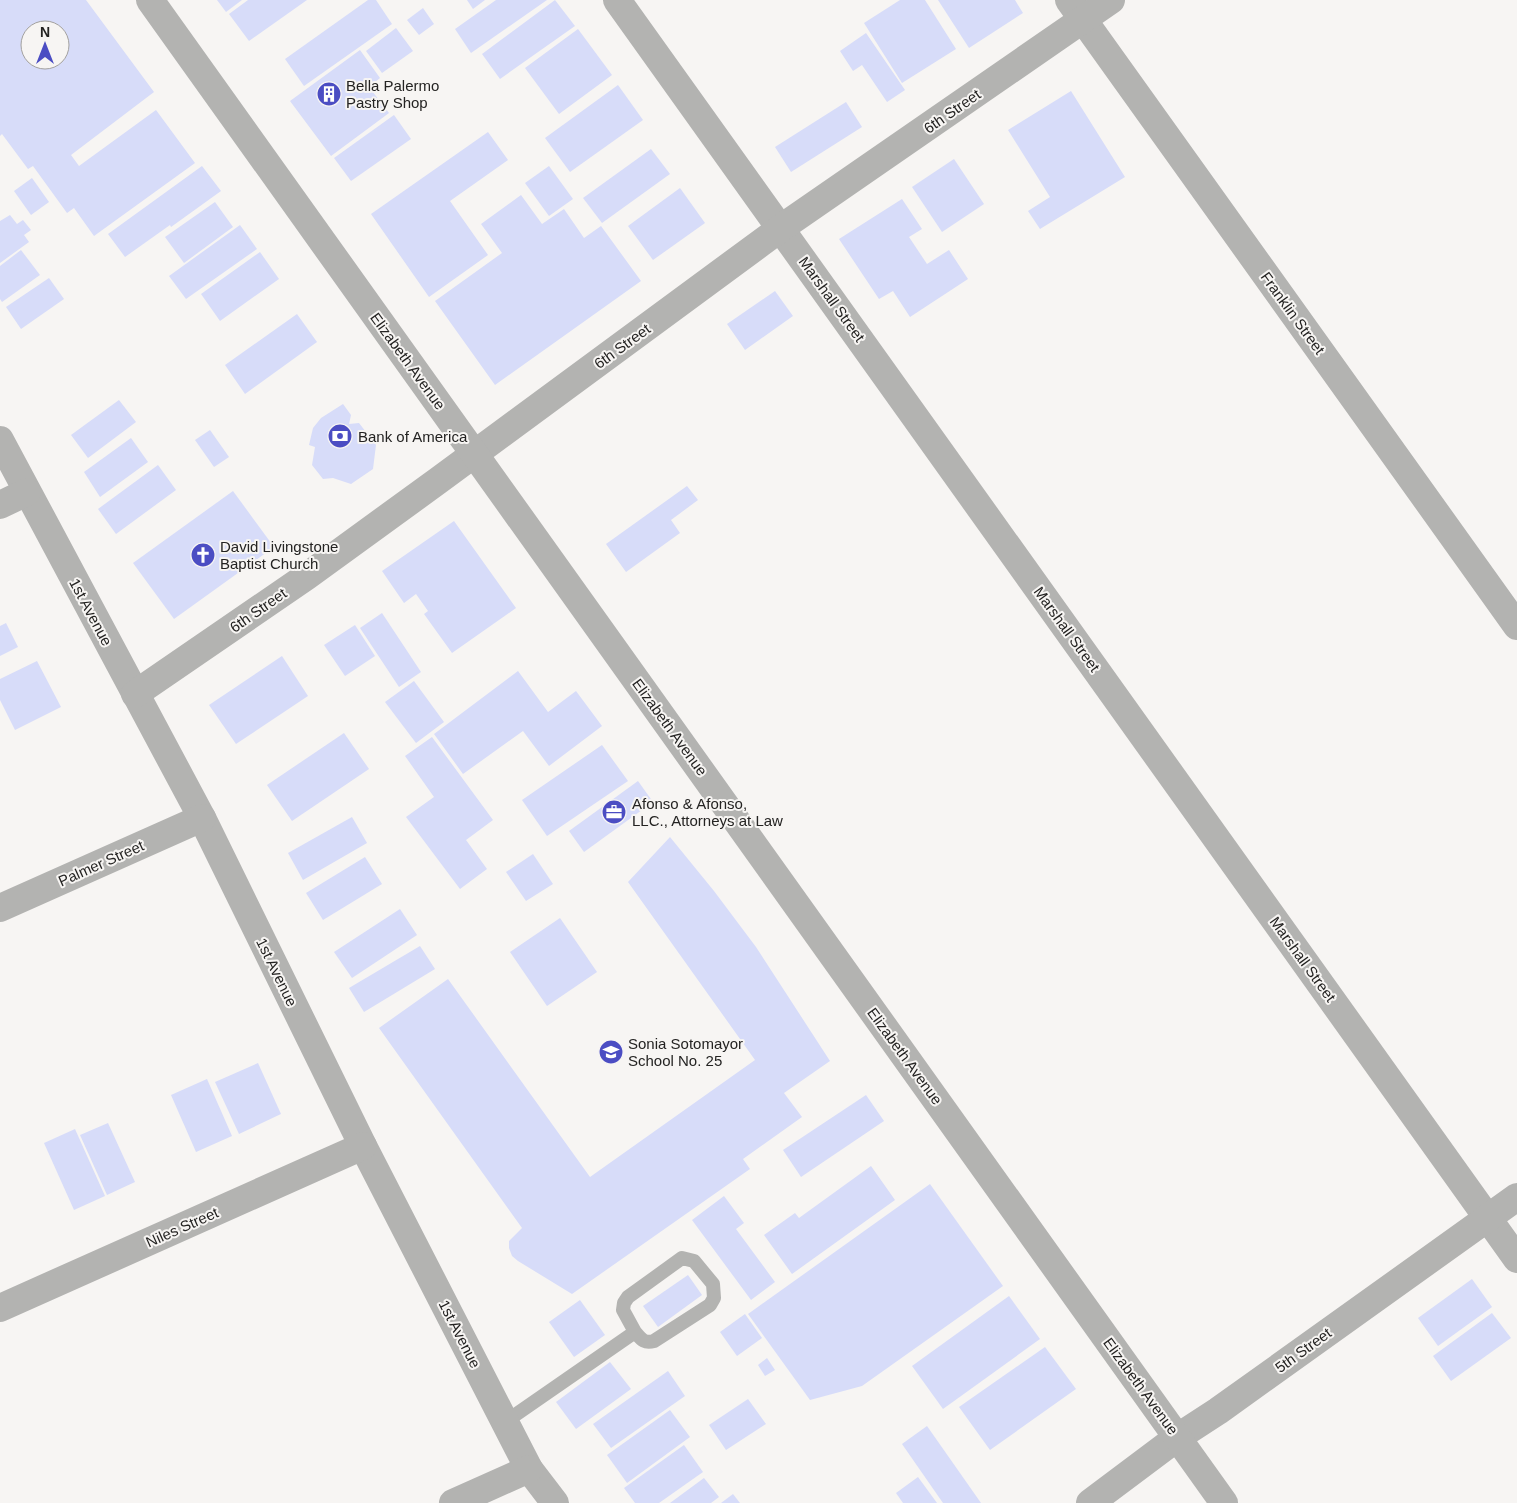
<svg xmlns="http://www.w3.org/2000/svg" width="1517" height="1503" viewBox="0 0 1517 1503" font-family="Arial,sans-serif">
<rect width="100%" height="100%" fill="#f7f5f3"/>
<g fill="#d7dcf9" fill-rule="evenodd">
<path d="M 0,0 L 86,0 L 154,92 L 71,155 L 79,166 L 156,110 L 195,163 L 94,236 L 74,208 L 67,213 L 33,166 L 28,169 L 2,134 L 0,136 ZM 30,30 L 60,30 L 60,60 L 30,60 Z"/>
<path d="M 217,0 L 242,0 L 226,12 Z"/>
<path d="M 248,0 L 307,0 L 249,41 L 229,14 Z"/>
<path d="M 368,0 L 376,0 L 392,24 L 304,86 L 285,59 Z"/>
<path d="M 467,0 L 485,0 L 473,9 Z"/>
<path d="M 496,0 L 547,0 L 471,53 L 455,29 Z"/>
<path d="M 555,0 L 575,26 L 500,79 L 482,54 Z"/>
<path d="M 900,0 L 925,0 L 956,49 L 902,83 L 864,23 Z"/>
<path d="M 938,0 L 1015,0 L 1023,13 L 969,48 Z"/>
<path d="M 423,8 L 434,24 L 419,35 L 407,20 Z"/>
<path d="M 396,28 L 413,51 L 382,73 L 366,51 Z"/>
<path d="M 578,29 L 612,75 L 559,114 L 525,68 Z"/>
<path d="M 866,33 L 905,90 L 887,102 L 862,65 L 853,71 L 840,51 Z"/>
<path d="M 360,50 L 380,78 L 369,87 L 389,113 L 331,156 L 290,101 Z"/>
<path d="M 618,85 L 643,120 L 570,172 L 545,138 Z"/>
<path d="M 1071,91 L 1125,177 L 1040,229 L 1028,211 L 1050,197 L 1008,130 Z"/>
<path d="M 846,102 L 862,127 L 791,172 L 775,147 Z"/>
<path d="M 394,115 L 411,139 L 351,181 L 334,158 Z"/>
<path d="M 488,132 L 508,160 L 450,201 L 488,255 L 429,297 L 371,214 Z"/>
<path d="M 651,149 L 670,174 L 602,223 L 583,198 Z"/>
<path d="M 954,159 L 984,204 L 942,232 L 912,187 Z"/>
<path d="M 202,166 L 221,191 L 171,227 L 170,225 L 125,257 L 108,234 Z"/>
<path d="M 549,166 L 573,199 L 549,216 L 525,183 Z"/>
<path d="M 32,178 L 49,202 L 31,215 L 14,191 Z"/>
<path d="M 680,188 L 705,223 L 653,260 L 628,226 Z"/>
<path d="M 521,195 L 542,224 L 564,209 L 584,238 L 601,226 L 641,281 L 495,385 L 435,301 L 502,253 L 481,224 Z"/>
<path d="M 902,199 L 922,229 L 909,237 L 927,264 L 949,250 L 968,279 L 910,317 L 893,291 L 879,299 L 839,239 Z"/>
<path d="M 215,202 L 233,227 L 184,263 L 165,237 Z"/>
<path d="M 10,215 L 17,224 L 23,220 L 31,230 L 24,235 L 29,242 L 0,263 L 0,221 Z"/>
<path d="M 240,225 L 257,249 L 186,299 L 169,276 Z"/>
<path d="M 21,250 L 40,275 L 2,302 L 0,299 L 0,266 Z"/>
<path d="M 260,252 L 279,279 L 220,321 L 201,294 Z"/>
<path d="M 49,278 L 64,299 L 21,329 L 6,307 Z"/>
<path d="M 775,291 L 793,316 L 745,350 L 727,324 Z"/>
<path d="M 297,314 L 317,342 L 245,394 L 225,365 Z"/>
<path d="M 119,400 L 136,422 L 88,458 L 71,435 Z"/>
<path d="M 343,404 L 351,415 L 349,424 L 359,423 L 376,445 L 373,469 L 351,484 L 333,478 L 323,479 L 312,465 L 315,447 L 309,445 L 313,428 L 321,418 Z"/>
<path d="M 210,430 L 229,457 L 214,467 L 195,440 Z"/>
<path d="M 131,438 L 148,462 L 100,497 L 84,472 Z"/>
<path d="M 158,465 L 176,490 L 116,534 L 98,509 Z"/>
<path d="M 687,486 L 698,500 L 671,520 L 680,533 L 626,572 L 606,544 Z"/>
<path d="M 233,491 L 274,547 L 174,619 L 133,563 Z"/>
<path d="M 454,521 L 516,608 L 452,653 L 424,614 L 428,611 L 416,594 L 404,603 L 382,571 Z"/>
<path d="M 382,613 L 421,672 L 399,687 L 360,628 Z"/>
<path d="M 6,623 L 18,647 L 0,656 L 0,626 Z"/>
<path d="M 355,625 L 375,656 L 345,676 L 324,645 Z"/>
<path d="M 282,656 L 308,696 L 236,744 L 209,705 Z"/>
<path d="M 37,661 L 61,707 L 15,730 L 0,700 L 0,679 Z"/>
<path d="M 518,671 L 548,712 L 576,691 L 602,726 L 549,766 L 523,731 L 463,774 L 434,734 Z"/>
<path d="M 414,681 L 444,722 L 416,743 L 385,702 Z"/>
<path d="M 344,733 L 369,769 L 292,821 L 267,785 Z"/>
<path d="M 432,737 L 493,820 L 466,840 L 487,869 L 460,889 L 406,817 L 434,797 L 405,756 Z"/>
<path d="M 602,745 L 628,781 L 547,836 L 522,800 Z"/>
<path d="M 638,781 L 653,802 L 584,852 L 569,831 Z"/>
<path d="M 352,817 L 367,843 L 303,880 L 288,853 Z"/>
<path d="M 670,837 L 714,891 L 756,947 L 830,1061 L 784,1093 L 802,1117 L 743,1159 L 750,1169 L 572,1294 L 518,1261 L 512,1256 L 509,1248 L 509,1241 L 522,1228 L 379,1028 L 448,979 L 590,1177 L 755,1060 L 628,882 Z"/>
<path d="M 533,854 L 553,884 L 526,901 L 506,872 Z"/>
<path d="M 365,857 L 382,884 L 323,920 L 306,893 Z"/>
<path d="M 400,909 L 417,935 L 352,978 L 334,952 Z"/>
<path d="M 560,918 L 597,972 L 547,1006 L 510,952 Z"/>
<path d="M 420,946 L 435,969 L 364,1012 L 349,988 Z"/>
<path d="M 258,1063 L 281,1114 L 239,1134 L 215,1082 Z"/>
<path d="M 207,1079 L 232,1136 L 196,1152 L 171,1095 Z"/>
<path d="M 866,1095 L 884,1121 L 801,1177 L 783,1150 Z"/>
<path d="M 108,1123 L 135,1182 L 107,1195 L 80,1135 Z"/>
<path d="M 75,1129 L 105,1196 L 74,1210 L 44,1143 Z"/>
<path d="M 871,1166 L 895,1200 L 792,1274 L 764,1235 L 795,1213 L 799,1218 Z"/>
<path d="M 930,1184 L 1003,1286 L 862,1386 L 810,1400 L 748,1314 Z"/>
<path d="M 724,1196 L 744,1223 L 736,1229 L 775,1282 L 751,1300 L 692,1220 Z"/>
<path d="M 688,1275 L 702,1295 L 658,1327 L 643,1306 Z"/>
<path d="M 1472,1279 L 1492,1307 L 1438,1346 L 1418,1318 Z"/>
<path d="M 1009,1296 L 1040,1339 L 943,1409 L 912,1366 Z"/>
<path d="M 580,1300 L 605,1335 L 574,1357 L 549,1322 Z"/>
<path d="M 1492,1313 L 1511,1338 L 1451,1381 L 1433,1356 Z"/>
<path d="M 745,1314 L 762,1338 L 737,1356 L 720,1332 Z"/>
<path d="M 1045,1347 L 1076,1389 L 990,1450 L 959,1407 Z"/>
<path d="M 767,1358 L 775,1370 L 765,1376 L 758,1365 Z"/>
<path d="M 610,1362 L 631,1389 L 576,1429 L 556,1402 Z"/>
<path d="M 668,1371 L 685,1396 L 611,1448 L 593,1424 Z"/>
<path d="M 748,1399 L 766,1424 L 726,1450 L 709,1425 Z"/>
<path d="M 670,1410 L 690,1437 L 627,1483 L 607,1455 Z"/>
<path d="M 927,1426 L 981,1503 L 943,1503 L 902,1444 Z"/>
<path d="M 684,1445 L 703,1472 L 659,1503 L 635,1503 L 624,1488 Z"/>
<path d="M 918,1477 L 937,1503 L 903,1503 L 896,1493 Z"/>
<path d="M 704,1478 L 719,1497 L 711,1503 L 670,1503 Z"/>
<path d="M 733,1494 L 740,1503 L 721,1503 Z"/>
</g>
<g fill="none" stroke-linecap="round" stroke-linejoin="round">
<path stroke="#b3b3b1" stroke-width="14" d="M 505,1422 L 635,1332 C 641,1339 644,1344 654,1341 L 710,1305 L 714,1298 L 713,1284 L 694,1261 L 682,1258 L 628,1297 L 624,1303 L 623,1310 L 635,1332"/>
<g stroke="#b3b3b1" stroke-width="28">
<path d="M 617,0 L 1517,1259"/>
<path d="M 1069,0 L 1517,626"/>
<path d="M 0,440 L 202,818 L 363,1146 L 529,1469 L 555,1503"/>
<path d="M 0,505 L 27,492"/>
<path d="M 135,694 L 307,576 L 439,480 L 781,228 L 1111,0"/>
<path d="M 0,908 L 202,818"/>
<path d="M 0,1308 L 363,1146"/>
<path d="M 453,1503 L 529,1469"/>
<path d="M 1090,1503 L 1178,1437 L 1218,1411 L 1517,1197"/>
</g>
<path stroke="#b3b3b1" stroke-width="28" d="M 150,0 L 1224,1503"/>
</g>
<defs>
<symbol id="building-disc" viewBox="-11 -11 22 22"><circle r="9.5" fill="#4b4dc3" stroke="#f7f5f3"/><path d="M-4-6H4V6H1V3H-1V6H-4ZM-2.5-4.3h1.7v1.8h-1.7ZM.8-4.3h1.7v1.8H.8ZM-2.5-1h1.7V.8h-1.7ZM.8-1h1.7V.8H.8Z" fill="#fff"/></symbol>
<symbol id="bank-disc" viewBox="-11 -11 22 22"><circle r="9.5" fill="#4b4dc3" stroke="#f7f5f3"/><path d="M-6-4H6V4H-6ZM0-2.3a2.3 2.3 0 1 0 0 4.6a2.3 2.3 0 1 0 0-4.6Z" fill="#fff"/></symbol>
<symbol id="church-disc" viewBox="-11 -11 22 22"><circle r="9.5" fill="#4b4dc3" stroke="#f7f5f3"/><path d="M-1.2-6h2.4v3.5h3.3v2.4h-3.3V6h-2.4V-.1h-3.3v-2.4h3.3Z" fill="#fff"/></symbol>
<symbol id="office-disc" viewBox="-11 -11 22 22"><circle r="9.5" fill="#4b4dc3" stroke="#f7f5f3"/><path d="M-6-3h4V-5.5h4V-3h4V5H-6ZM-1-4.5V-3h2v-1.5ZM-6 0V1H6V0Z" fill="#fff"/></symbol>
<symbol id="school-disc" viewBox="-11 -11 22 22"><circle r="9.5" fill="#4b4dc3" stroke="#f7f5f3"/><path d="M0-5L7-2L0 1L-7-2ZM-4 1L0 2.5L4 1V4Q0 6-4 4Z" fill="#fff"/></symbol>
</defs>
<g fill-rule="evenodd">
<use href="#building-disc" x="315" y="80" width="28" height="28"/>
<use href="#bank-disc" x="326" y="422" width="28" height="28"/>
<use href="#church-disc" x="189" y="541" width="28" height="28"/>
<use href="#office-disc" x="600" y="798" width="28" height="28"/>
<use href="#school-disc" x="597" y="1038" width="28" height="28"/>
</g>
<g text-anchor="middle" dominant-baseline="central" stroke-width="4" stroke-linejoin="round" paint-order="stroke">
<g font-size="15" fill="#242322" stroke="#f7f5f3" text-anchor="start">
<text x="346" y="85">Bella Palermo<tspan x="346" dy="17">Pastry Shop</tspan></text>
<text x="358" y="436">Bank of America</text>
<text x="220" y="546">David Livingstone<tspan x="220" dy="17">Baptist Church</tspan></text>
<text x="632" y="803">Afonso &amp; Afonso,<tspan x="632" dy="17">LLC., Attorneys at Law</tspan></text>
<text x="628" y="1043">Sonia Sotomayor<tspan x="628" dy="17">School No. 25</tspan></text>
</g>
<g font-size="15" fill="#242322" stroke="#f7f5f3">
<text transform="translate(952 111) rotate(-35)">6th Street</text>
<text transform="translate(832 299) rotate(54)">Marshall Street</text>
<text transform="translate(1293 313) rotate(54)">Franklin Street</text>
<text transform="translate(622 346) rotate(-36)">6th Street</text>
<text transform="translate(408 361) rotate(54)">Elizabeth Avenue</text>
<text transform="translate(258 610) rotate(-35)">6th Street</text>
<text transform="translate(91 612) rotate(62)">1st Avenue</text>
<text transform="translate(1067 629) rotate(54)">Marshall Street</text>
<text transform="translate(670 727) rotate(54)">Elizabeth Avenue</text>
<text transform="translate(101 863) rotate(-24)">Palmer Street</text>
<text transform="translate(1303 959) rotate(54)">Marshall Street</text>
<text transform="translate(277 972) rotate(64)">1st Avenue</text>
<text transform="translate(905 1056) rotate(54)">Elizabeth Avenue</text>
<text transform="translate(182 1227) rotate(-24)">Niles Street</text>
<text transform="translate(460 1334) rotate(63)">1st Avenue</text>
<text transform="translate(1303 1350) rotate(-36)">5th Street</text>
<text transform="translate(1141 1386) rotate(54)">Elizabeth Avenue</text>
</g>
</g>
<g transform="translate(45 45)"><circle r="24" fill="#f7f5f3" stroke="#a3a19f"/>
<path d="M0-4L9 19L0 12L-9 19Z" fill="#4b4dc3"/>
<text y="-8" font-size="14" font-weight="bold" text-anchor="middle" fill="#242322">N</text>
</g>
</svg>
